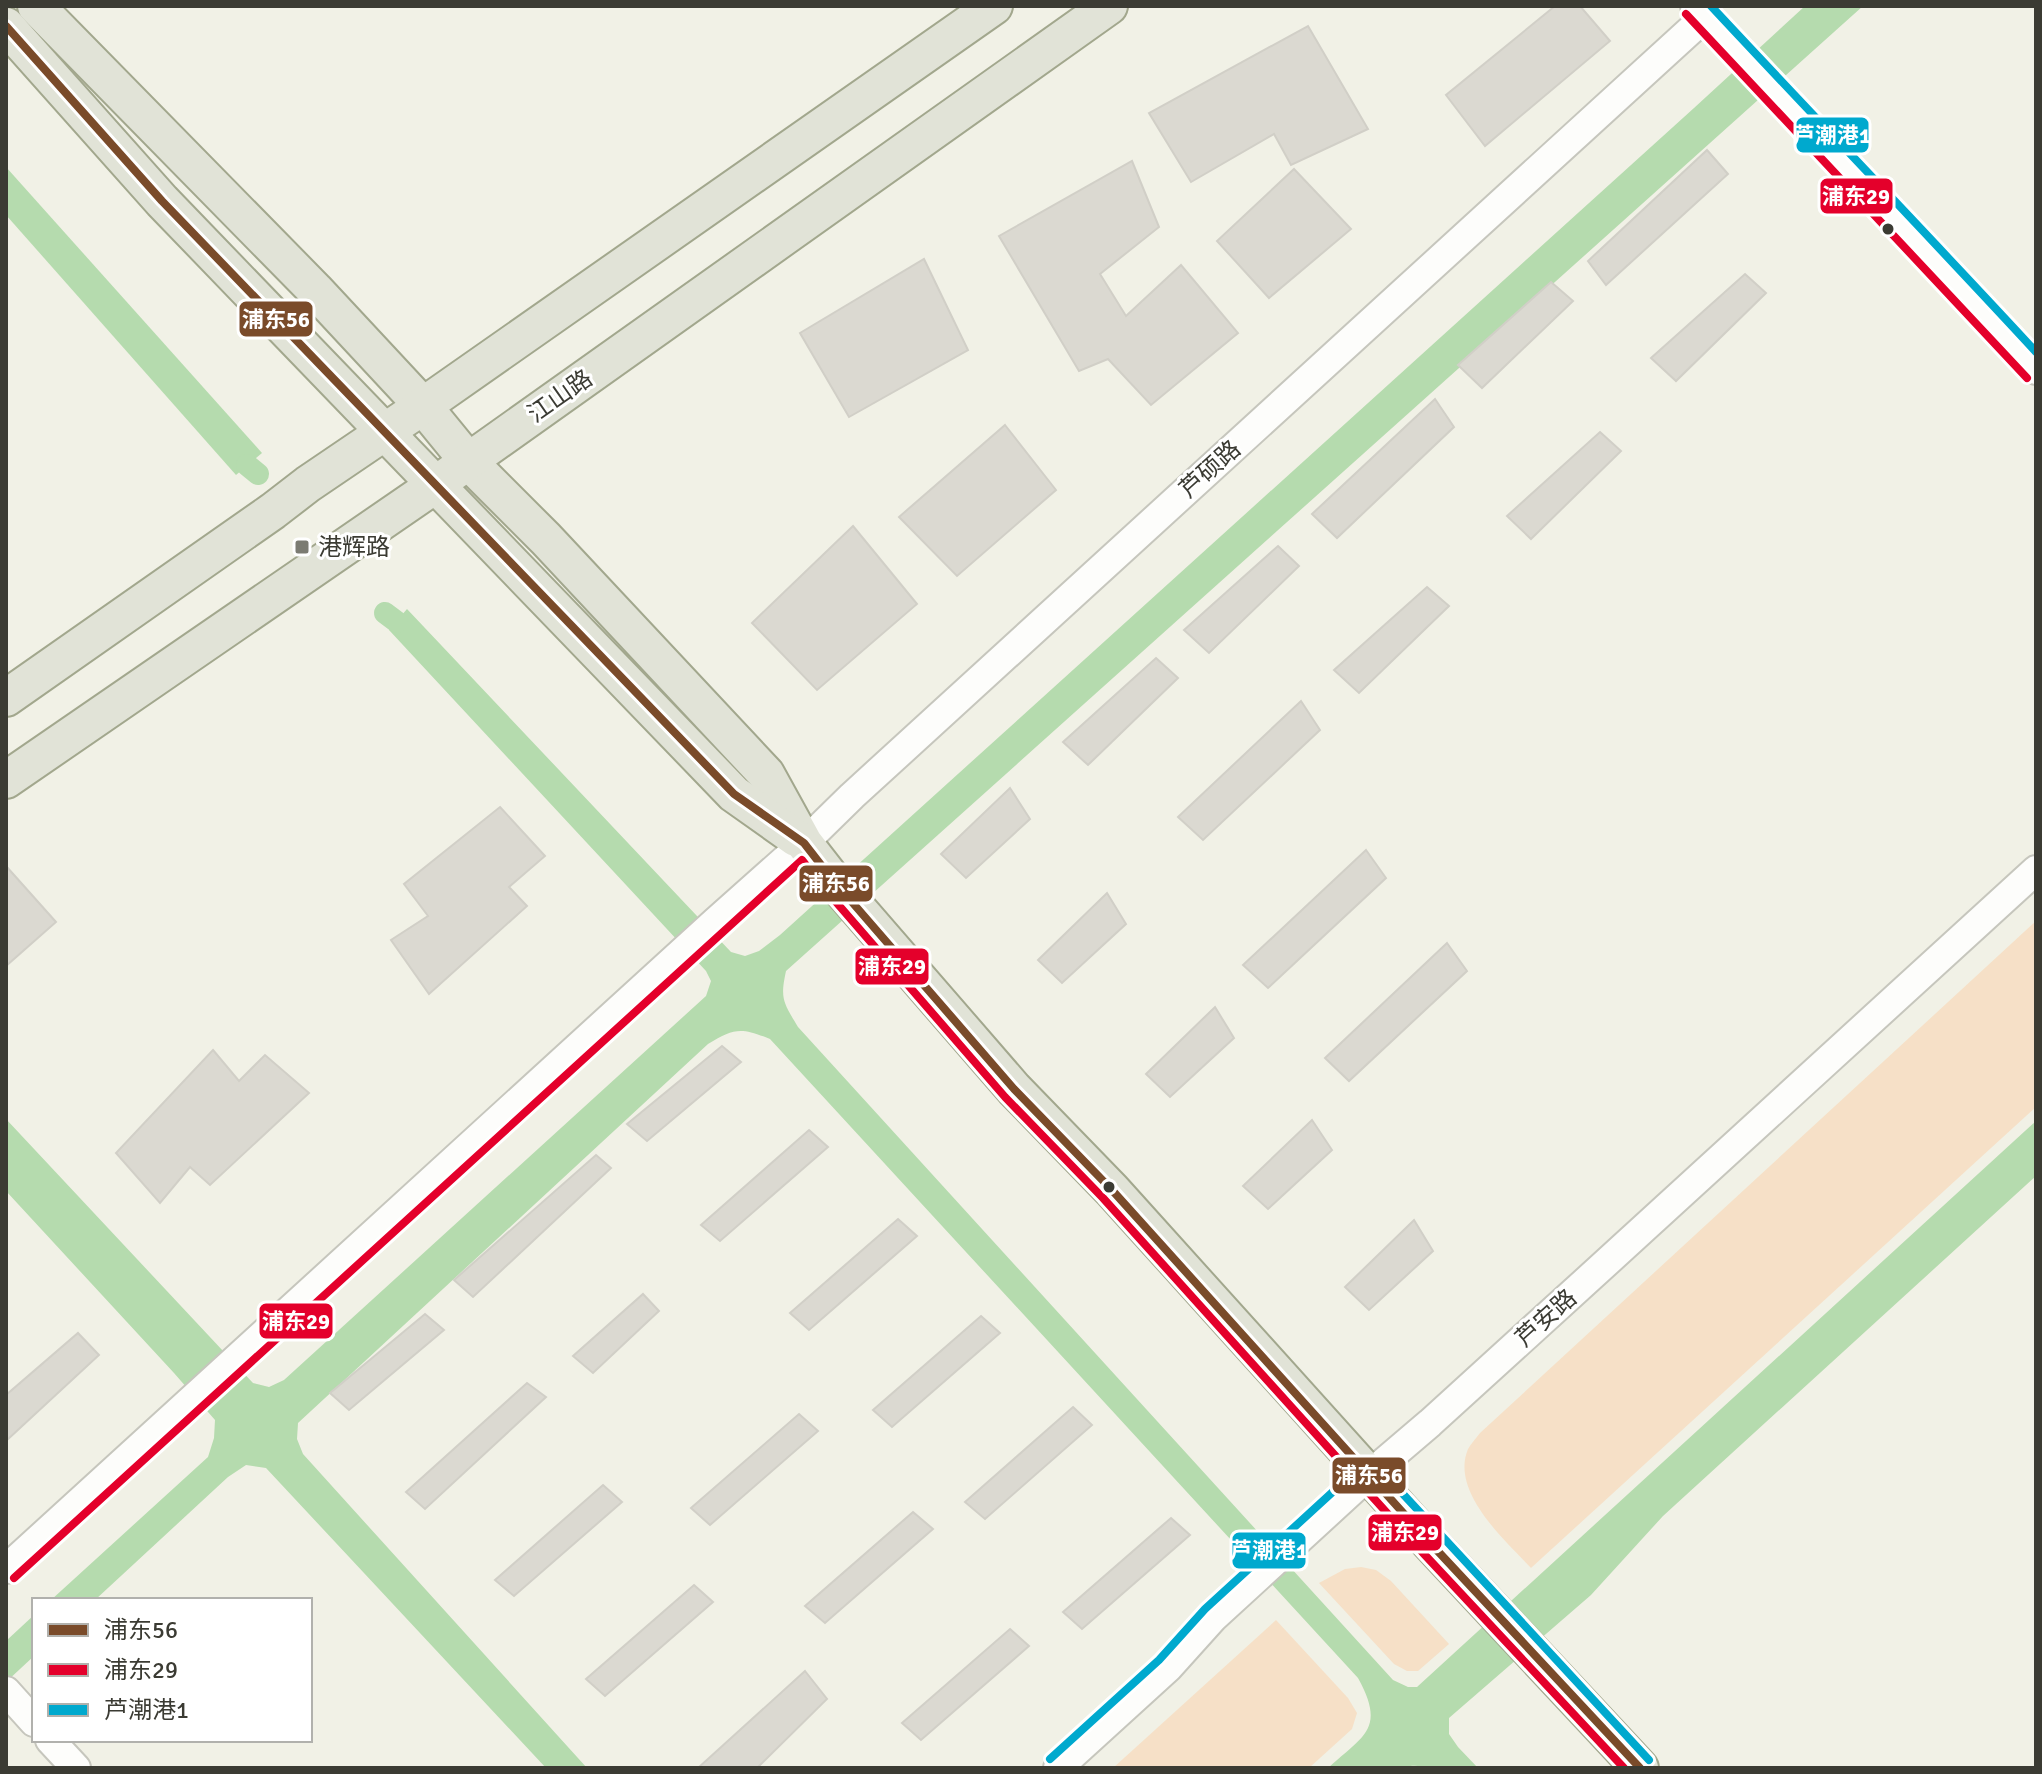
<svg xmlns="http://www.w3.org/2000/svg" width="2042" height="1774" viewBox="0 0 2042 1774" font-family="Signika,'Noto Sans SC',sans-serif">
<rect width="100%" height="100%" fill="#f1f1e6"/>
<g fill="#f6e0c7">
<path d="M 2036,921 L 2036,1107 L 1531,1568 C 1505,1540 1450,1492 1468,1449 C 1471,1444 1476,1438 1480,1433 Z"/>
<path d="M 1361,1567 L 1376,1570 L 1391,1581 L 1449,1644 L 1418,1671 L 1407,1671 L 1394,1664 L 1319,1583 L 1345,1569 Z"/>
<path d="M 1276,1620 L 1348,1698 L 1357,1713 L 1352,1729 L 1309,1768 L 1113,1768 Z"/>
</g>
<g fill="#b5dbae">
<path d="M 1805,6 L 1863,6 L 786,971 C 780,999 783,1002 798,1027 L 1393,1680 L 1408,1687 L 1417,1687 L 2036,1121 L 2036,1176 L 1663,1516 L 1591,1595 L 1449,1718 L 1449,1734 L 1458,1747 L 1478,1768 C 1462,1768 1444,1771 1429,1768 C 1419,1766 1414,1764 1403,1768 L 1328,1768 C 1364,1735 1386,1729 1358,1678 L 770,1039 C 741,1027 734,1028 708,1044 L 298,1423 L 297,1439 L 303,1454 L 587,1768 L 546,1768 L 266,1468 L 246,1465 L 228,1477 L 95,1600 L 51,1600 L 208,1457 L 214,1438 L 215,1420 L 174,1373 L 6,1191 L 6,1119 L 253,1383 L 269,1387 L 284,1380 L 706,996 L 711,981 L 706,971 L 389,630 L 407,609 L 731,952 L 745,956 L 759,951 L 780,935 L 1694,108 Z"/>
<path d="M 6,167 L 262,453 L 236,475 L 6,215 Z"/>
<path d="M 34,1615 L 34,1656 L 6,1682 L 6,1641 Z"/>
</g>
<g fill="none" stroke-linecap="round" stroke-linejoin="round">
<g stroke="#b5dbae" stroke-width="22">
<path d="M 247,465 L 258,474"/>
<path d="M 385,613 L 397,622"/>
</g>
</g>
<g fill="#dbd9d1" stroke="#d1cfc7" stroke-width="2">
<path d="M 1555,6 L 1580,6 L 1610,41 L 1485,146 L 1446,95 Z"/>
<path d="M 1308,26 L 1368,129 L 1291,165 L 1274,134 L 1191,182 L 1149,113 Z"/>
<path d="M 1707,150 L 1728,174 L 1606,285 L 1588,261 Z"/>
<path d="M 1132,161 L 1159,227 L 1100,274 L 1126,316 L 1181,265 L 1238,333 L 1151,405 L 1108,359 L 1079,371 L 999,236 Z"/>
<path d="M 1294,169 L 1351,229 L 1269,298 L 1217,241 Z"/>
<path d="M 924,259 L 968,350 L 849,417 L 800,333 Z"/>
<path d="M 1745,274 L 1766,293 L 1676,381 L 1651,358 Z"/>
<path d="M 1551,282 L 1573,301 L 1482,388 L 1458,365 Z"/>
<path d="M 1435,399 L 1454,427 L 1337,538 L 1312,514 Z"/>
<path d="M 1005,425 L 1056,490 L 957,576 L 899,517 Z"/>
<path d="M 1600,432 L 1621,451 L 1531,539 L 1507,516 Z"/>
<path d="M 853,526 L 917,604 L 817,690 L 752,623 Z"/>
<path d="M 1278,546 L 1299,566 L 1209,653 L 1184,630 Z"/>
<path d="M 1427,587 L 1449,606 L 1359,693 L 1334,670 Z"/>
<path d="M 1156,658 L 1178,678 L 1088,765 L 1063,742 Z"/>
<path d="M 1301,701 L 1320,730 L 1203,840 L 1178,817 Z"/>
<path d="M 1010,788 L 1030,819 L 966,878 L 941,854 Z"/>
<path d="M 500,807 L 545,856 L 509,887 L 527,906 L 429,994 L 391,940 L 428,916 L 404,884 Z"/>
<path d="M 1366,850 L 1386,878 L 1268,988 L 1243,965 Z"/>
<path d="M 6,866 L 56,922 L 6,966 Z"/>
<path d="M 1107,893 L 1126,924 L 1062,983 L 1038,960 Z"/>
<path d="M 1447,943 L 1467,971 L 1349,1081 L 1325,1058 Z"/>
<path d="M 1215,1007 L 1234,1038 L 1170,1097 L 1146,1074 Z"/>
<path d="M 722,1046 L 741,1062 L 647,1141 L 627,1124 Z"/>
<path d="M 213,1050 L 239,1081 L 265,1055 L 309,1093 L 210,1185 L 190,1167 L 160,1203 L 116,1153 Z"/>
<path d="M 1312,1120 L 1332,1150 L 1268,1209 L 1243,1186 Z"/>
<path d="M 809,1130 L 828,1147 L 720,1241 L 701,1225 Z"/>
<path d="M 596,1155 L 611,1168 L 473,1297 L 454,1280 Z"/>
<path d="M 898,1219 L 917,1236 L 809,1330 L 790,1313 Z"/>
<path d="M 1414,1220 L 1433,1251 L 1369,1310 L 1345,1287 Z"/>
<path d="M 643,1294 L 659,1311 L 593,1373 L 573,1356 Z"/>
<path d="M 425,1314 L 444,1330 L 349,1410 L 330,1393 Z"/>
<path d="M 981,1316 L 1000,1333 L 892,1427 L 873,1410 Z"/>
<path d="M 78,1333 L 99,1355 L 6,1441 L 6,1395 Z"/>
<path d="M 527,1383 L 546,1397 L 425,1509 L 406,1492 Z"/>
<path d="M 1073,1407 L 1092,1425 L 985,1519 L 965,1502 Z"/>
<path d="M 799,1414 L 818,1431 L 710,1525 L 691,1508 Z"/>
<path d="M 603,1485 L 622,1502 L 514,1596 L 495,1580 Z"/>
<path d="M 913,1512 L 933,1529 L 825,1623 L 805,1606 Z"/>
<path d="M 1171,1518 L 1190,1535 L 1082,1629 L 1063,1612 Z"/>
<path d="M 694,1585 L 713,1602 L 605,1696 L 586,1679 Z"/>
<path d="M 1010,1629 L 1029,1646 L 921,1740 L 902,1723 Z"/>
<path d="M 805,1671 L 827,1699 L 757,1768 L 698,1768 Z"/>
</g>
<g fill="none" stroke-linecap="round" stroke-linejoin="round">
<defs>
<g id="minor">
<path d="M 1695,6 L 1829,151 L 1894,216 L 2036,370"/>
<path d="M 6,1569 L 715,922 L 804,843 L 852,796 L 1705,17"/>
<path d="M 6,1691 L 34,1722"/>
<path d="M 50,1740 L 76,1768"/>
<path d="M 1058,1768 L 1168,1668 L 1213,1618 L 1369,1475 L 1430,1423 L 1585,1282 L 2036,870"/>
</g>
<g id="major">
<path d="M 36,6 L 315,290 L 423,406 L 468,461 L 546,539 L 766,774 L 804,843 L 832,879 L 1014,1089 L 1112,1190 L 1433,1546 L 1640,1768"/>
<path d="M 6,26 L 162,201 L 734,794 L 796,838"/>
<path d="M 6,698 L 273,511 L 308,484 L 423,406 L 994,6"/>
<path d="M 6,780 L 435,485 L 1109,6"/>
</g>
</defs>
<use href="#minor" stroke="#c6c6bd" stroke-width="32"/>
<use href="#major" stroke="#a2a78d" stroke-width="40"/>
<use href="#minor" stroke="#fdfdfb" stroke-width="28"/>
<use href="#major" stroke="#e1e3d7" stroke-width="36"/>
<defs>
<path id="bus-1" d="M 6,26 L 162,201 L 734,794 L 804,843 L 832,879 L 1014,1089 L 1112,1190 L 1433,1546 L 1640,1768"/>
<g id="bus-2">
<path d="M 1686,14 C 1799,136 1914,256 2027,378"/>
<path d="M 14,1578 L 802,860 L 823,887 L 1005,1097 L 1103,1198 L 1424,1554 L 1624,1768"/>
</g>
<g id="bus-3">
<path d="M 1711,6 C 1819,122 1929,236 2036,352"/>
<path d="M 1050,1759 L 1159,1660 L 1205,1609 L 1361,1466 L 1369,1463 L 1378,1467 L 1649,1760"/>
</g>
</defs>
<use href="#bus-1" stroke="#fff" stroke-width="14"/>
<use href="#bus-2" stroke="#fff" stroke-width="14"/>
<use href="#bus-3" stroke="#fff" stroke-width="14"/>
<use href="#bus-1" stroke="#7a4b2a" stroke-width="8"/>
<use href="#bus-2" stroke="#e4002b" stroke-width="8"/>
<use href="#bus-3" stroke="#00a9ce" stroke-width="8"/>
</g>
<g fill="#3b3b33" stroke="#fff" stroke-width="3">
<circle cx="1888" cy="229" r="7"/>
<circle cx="1109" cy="1187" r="7"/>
</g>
<rect fill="#7b7b72" stroke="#fff" stroke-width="3" x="294" y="539" width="16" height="16" rx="4"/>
<g text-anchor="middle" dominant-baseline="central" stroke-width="6" stroke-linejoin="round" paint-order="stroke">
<g font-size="24" fill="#3b3b33" stroke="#fff">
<text transform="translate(560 396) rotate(-35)">江山路</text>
<text transform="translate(1210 469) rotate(-42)">芦硕路</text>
<text transform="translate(1546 1318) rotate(-42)">芦安路</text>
</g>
<g font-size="24" fill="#3b3b33" stroke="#fff" text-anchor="start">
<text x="318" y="547">港辉路</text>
</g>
</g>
<g stroke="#fff" stroke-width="3">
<rect x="1795" y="116" width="75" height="38" rx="8" fill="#00a9ce"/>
<rect x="1819" y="177" width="75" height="38" rx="8" fill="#e4002b"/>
<rect x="238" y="300" width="76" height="38" rx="8" fill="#7a4b2a"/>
<rect x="798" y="864" width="76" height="39" rx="8" fill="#7a4b2a"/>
<rect x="854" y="947" width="76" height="39" rx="8" fill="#e4002b"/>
<rect x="258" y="1302" width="76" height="38" rx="8" fill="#e4002b"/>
<rect x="1331" y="1456" width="76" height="39" rx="8" fill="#7a4b2a"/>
<rect x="1367" y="1513" width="76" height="39" rx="8" fill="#e4002b"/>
<rect x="1231" y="1531" width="76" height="39" rx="8" fill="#00a9ce"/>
</g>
<g font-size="22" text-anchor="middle" font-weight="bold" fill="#fff">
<text x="1832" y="143">芦潮港1</text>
<text x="1856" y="204">浦东29</text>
<text x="276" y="327">浦东56</text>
<text x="836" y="891">浦东56</text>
<text x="892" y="974">浦东29</text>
<text x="296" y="1329">浦东29</text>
<text x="1369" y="1483">浦东56</text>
<text x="1405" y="1540">浦东29</text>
<text x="1269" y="1558">芦潮港1</text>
</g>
<rect width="2042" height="1774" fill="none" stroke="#3b3b33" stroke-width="16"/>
<rect x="32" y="1598" width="280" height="144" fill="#ffffff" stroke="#b1b1ad" stroke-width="2"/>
<rect x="48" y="1624" width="40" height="12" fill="#7a4b2a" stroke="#b1b1ad" stroke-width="2"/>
<text x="104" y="1638" font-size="24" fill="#3b3b33">浦东56</text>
<rect x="48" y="1664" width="40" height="12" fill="#e4002b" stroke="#b1b1ad" stroke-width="2"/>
<text x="104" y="1678" font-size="24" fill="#3b3b33">浦东29</text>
<rect x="48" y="1704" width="40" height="12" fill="#00a9ce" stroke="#b1b1ad" stroke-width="2"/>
<text x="104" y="1718" font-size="24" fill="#3b3b33">芦潮港1</text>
</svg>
